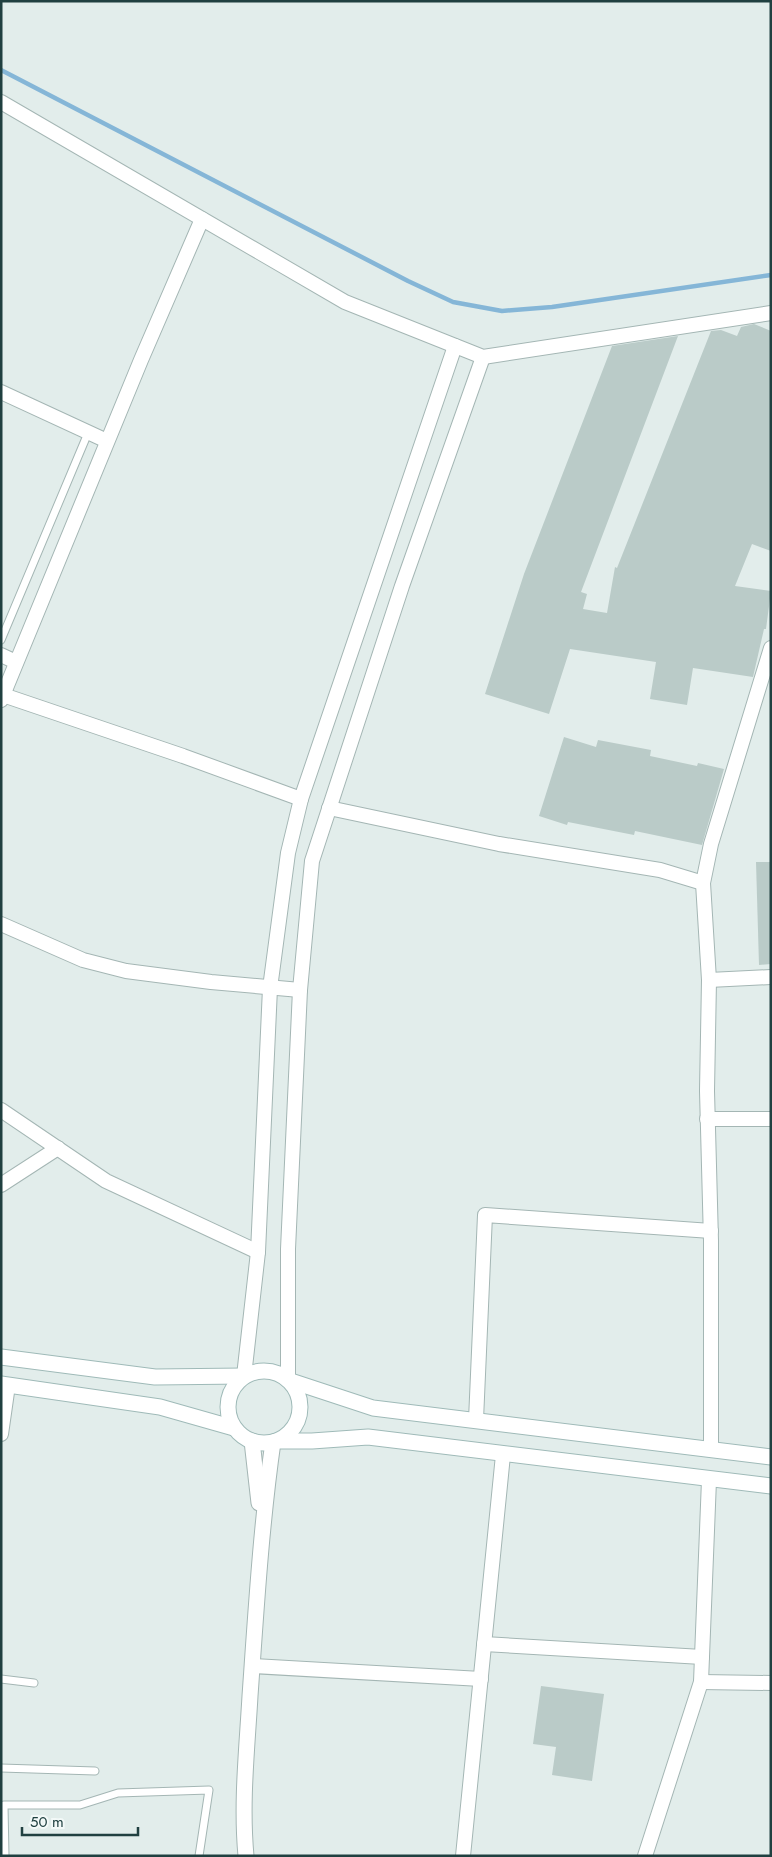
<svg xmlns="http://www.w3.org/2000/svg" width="772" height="1857" viewBox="0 0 772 1857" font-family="Jost,sans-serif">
<rect width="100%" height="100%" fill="#e2edeb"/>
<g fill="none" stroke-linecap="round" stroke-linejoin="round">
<path stroke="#85b6d7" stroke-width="4.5" d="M 1,70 L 408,281 L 453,302 L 502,311 L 552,307 L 771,275"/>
</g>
<g fill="#bacbc8">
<path d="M 754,324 L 771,331 L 771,551 L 752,544 L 735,586 L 771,591 L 766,629 L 764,629 L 753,677 L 693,668 L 687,705 L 650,699 L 656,662 L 570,649 L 549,714 L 485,694 L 524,574 L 612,346 L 678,336 L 581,592 L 587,594 L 583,609 L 607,613 L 615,567 L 617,568 L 711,331 L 721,330 L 737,336 L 741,327 Z"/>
<path d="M 564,737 L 596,747 L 598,740 L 651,750 L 650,756 L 697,766 L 698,763 L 724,769 L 702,845 L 635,831 L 634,835 L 568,822 L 567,825 L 539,816 Z"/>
<path d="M 756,862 L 771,862 L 771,964 L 759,965 Z"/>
<path d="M 541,1686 L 604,1694 L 592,1781 L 552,1775 L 556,1747 L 533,1744 Z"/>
</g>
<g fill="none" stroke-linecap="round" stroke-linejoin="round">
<defs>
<g id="service">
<path d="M 1,640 L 88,433"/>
<path d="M 1,1679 L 34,1683"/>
<path d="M 1,1768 L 95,1771"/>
<path d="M 5,1856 L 4,1805 L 80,1805 L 118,1793 L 209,1790 L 199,1856"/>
</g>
<g id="minor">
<path d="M 1,102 L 345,302 L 483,357 L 771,313"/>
<path d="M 1,392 L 107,441"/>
<path d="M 1,655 L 16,662"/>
<path d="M 3,695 L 183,756 L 301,799"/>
<path d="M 1,700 L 141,360 L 202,219"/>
<path d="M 329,808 L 499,844 L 660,870 L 703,883"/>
<path d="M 1,924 L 83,960 L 126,971 L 211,982 L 300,990"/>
<path d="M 709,980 L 771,977"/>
<path d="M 1,1110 L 106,1181 L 258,1252"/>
<path d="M 707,1119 L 771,1119"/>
<path d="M 1,1185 L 58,1148"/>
<path d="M 244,1376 L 258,1252 L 270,988 L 288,853 L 301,799 L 455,346"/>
<path d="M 288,1380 L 288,1249 L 300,990 L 312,861 L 402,586 L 483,357"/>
<path d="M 476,1420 L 485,1215 L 711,1231"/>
<path d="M 1,1434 L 8,1385"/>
<path d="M 711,1449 L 711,1241 L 707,1091 L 709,980 L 703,883 L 711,844 L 771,648"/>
<path d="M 484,1644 L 702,1657"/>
<path d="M 252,1666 L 481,1679"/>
<path d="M 701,1682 L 771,1683"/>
<path d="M 463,1856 L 503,1455"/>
<path d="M 645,1856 L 701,1682 L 709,1480"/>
</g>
<g id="tertiary">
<path d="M 252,1441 L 259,1503"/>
<path d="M 246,1856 C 241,1803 247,1749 250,1696 C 256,1611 261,1526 273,1442"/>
</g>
<g id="secondary">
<path d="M 1,1357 L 155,1377 L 244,1376"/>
<circle cx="264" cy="1407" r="36"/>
<path d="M 288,1380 L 373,1408 L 771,1457"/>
<path d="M 1,1384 L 160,1407 L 234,1428"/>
<path d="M 276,1441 L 312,1441 L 368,1437 L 771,1486"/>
</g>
</defs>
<use href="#service" stroke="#a4b6b4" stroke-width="9"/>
<use href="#minor" stroke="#a4b6b4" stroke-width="16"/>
<use href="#tertiary" stroke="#a4b6b4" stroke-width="17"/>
<use href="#secondary" stroke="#9fbab8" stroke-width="17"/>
<use href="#service" stroke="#fff" stroke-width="7"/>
<use href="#minor" stroke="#fff" stroke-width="14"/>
<use href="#tertiary" stroke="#fff" stroke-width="15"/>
<use href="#secondary" stroke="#fff" stroke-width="15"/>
</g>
<rect width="772" height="1857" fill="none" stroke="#204040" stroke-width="5"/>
<path d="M22 1827v8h116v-8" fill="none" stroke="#204040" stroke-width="2.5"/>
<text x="30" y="1827" font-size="15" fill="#204040" stroke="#f3f9f8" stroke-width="4" paint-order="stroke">50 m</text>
</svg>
